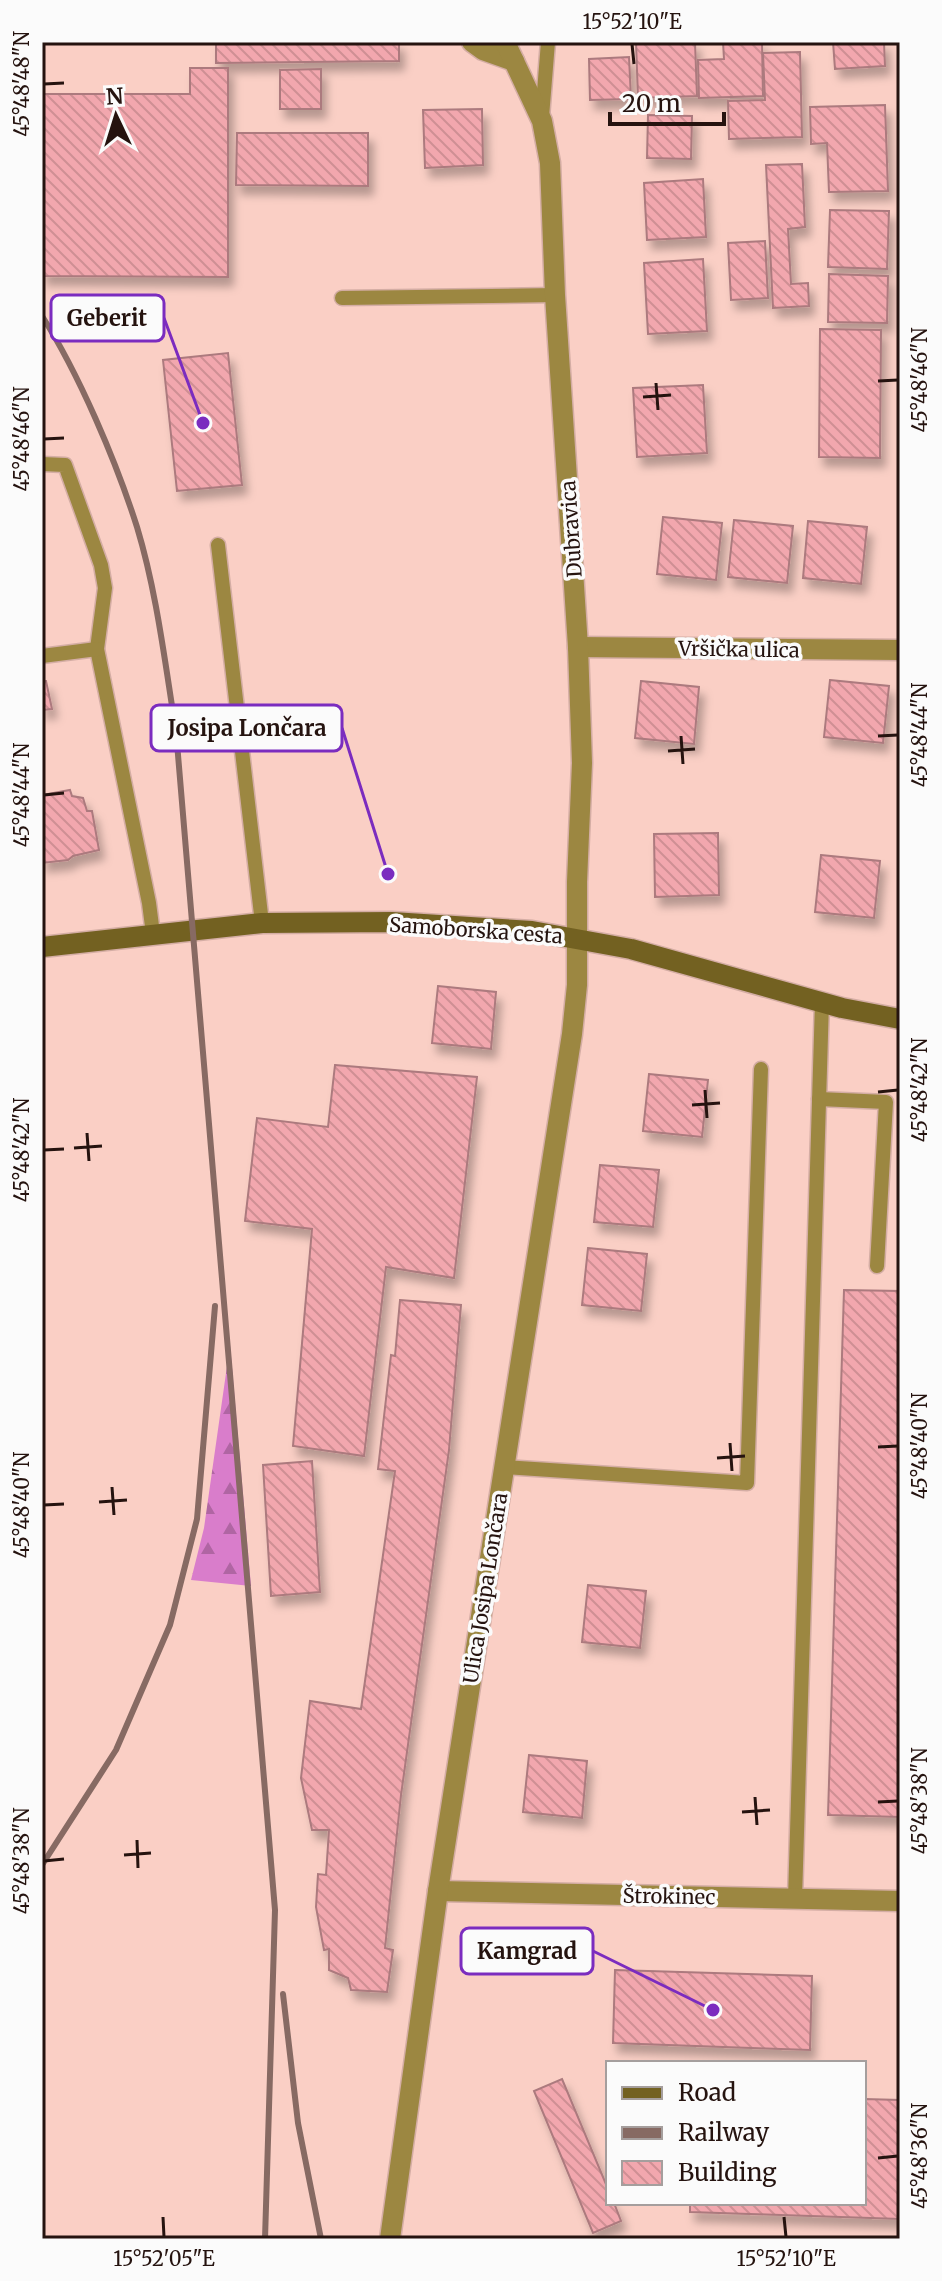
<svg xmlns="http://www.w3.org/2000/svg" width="942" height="2281" viewBox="0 0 942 2281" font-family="Merriweather,serif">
<defs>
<pattern id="forest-firs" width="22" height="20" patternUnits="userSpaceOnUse" patternTransform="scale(2)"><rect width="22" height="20" fill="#d97dcb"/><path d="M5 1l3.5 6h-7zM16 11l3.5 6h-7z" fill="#b065a3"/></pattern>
<pattern id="building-back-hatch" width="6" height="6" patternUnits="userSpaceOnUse" patternTransform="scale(2)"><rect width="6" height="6" fill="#f2a7ae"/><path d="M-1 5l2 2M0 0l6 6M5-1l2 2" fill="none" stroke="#cf8f94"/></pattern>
<filter id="shadow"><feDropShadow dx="5" dy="9" stdDeviation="4" flood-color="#0004"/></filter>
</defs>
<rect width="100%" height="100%" fill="#facfc5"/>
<path fill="url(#forest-firs)" d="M 230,1345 L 251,1586 L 191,1580 L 204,1528 Z"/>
<g fill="url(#building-back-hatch)" stroke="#ac7a7e" stroke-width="2" filter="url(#shadow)">
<path d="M 216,42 L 399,42 L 399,61 L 216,63 Z"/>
<path d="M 636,42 L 695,42 L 697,96 L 638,98 Z"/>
<path d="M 723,42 L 762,42 L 763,96 L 699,98 L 698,60 L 724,59 Z"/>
<path d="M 833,42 L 884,42 L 885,66 L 835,69 Z"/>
<path d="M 800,52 L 802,137 L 729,139 L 728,101 L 765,100 L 763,53 Z"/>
<path d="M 629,57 L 631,99 L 590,100 L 589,59 Z"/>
<path d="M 190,68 L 228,68 L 228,277 L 42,276 L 42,94 L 190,94 Z"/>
<path d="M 321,69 L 321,109 L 280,109 L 280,70 Z"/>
<path d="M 885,105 L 888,191 L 829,192 L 827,143 L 811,144 L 810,107 Z"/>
<path d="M 482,109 L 483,165 L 425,168 L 423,110 Z"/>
<path d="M 648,115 L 692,116 L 691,159 L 647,158 Z"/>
<path d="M 237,133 L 368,133 L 368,186 L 236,185 Z"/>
<path d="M 802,164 L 805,227 L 788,229 L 791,284 L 808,283 L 809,306 L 773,308 L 766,165 Z"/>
<path d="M 703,179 L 706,237 L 647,240 L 644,183 Z"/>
<path d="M 830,210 L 889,211 L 887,269 L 828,267 Z"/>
<path d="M 765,241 L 768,298 L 731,300 L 728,243 Z"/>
<path d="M 703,259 L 707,331 L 648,334 L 644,263 Z"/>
<path d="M 829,274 L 888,276 L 887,323 L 828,322 Z"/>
<path d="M 820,329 L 881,330 L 880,458 L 819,457 Z"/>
<path d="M 228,353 L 242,485 L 177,491 L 163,360 Z"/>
<path d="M 703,385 L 707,453 L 637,457 L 633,388 Z"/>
<path d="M 663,517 L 722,523 L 716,580 L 657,574 Z"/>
<path d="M 734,520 L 793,526 L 787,583 L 728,577 Z"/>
<path d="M 808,521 L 867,527 L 861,584 L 803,578 Z"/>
<path d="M 830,680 L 889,686 L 883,743 L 824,737 Z"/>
<path d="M 42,681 L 46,681 L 52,709 L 42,710 Z"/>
<path d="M 641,681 L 699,687 L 694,744 L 635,738 Z"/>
<path d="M 70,790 L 72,796 L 83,798 L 87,811 L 92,811 L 99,850 L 73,856 L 68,860 L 42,863 L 42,795 Z"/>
<path d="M 718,833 L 719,895 L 655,897 L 654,834 Z"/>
<path d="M 821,855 L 880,861 L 874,918 L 815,912 Z"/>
<path d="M 438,986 L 496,992 L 491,1049 L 432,1043 Z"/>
<path d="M 335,1065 L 477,1077 L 454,1278 L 386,1267 L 364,1456 L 293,1446 L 312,1229 L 245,1221 L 257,1118 L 328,1127 Z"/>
<path d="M 649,1074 L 708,1080 L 702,1137 L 643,1131 Z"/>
<path d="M 600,1165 L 659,1170 L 653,1227 L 594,1222 Z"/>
<path d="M 588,1248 L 647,1254 L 641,1311 L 582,1305 Z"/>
<path d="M 844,1290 L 900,1291 L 900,1817 L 828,1815 Z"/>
<path d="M 400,1300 L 461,1305 L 449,1450 L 401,1795 L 385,1948 L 393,1950 L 387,1992 L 351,1990 L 348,1978 L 329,1970 L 329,1949 L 324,1950 L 316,1907 L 318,1874 L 326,1875 L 329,1830 L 312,1830 L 301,1778 L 310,1701 L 361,1709 L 395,1471 L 378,1469 L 391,1355 L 395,1356 Z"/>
<path d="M 312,1461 L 320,1592 L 271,1596 L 263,1465 Z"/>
<path d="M 588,1585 L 646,1591 L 640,1648 L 582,1642 Z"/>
<path d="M 529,1755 L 587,1761 L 582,1818 L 523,1812 Z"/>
<path d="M 615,1970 L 812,1976 L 810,2050 L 613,2043 Z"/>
<path d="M 562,2079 L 608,2189 L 608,2203 L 614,2203 L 621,2221 L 593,2233 L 534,2091 Z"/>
<path d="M 864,2099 L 900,2100 L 900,2219 L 690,2212 L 690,2203 L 864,2203 Z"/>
</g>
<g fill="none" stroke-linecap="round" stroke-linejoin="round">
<defs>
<g id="lane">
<path d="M 542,117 L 548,42"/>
<path d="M 342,298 L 555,295"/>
<path d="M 42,464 L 65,465 L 101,565 L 105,588 L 97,649 L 149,903 L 153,934"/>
<path d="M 218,545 L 262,923"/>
<path d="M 42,656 L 97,649"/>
<path d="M 819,1099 L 886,1102 L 877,1266"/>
<path d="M 504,1467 L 747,1483 L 761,1069"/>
<path d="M 795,1899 L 822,1002"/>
</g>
<g id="street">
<path d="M 472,42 L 483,50 L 514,61"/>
<path d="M 578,647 L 900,650"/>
<path d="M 438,1891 L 900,1901"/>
<path d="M 390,2239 L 438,1891 L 572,1034 L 577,985 L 577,882 L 582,763 L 578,647 L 555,295 L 550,163 L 542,121 L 505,42"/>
</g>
<path id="secondary" d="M 42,947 L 262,923 L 392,922 L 532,931 L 631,949 L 842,1008 L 900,1019"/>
</defs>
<use href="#lane" stroke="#d4ada4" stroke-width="17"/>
<use href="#street" stroke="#d4ada4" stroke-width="23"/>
<use href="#secondary" stroke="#d4ada4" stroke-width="23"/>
<use href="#lane" stroke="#9c8741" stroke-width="14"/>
<use href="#street" stroke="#9c8741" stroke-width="20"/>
<use href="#secondary" stroke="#736121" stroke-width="20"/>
<g stroke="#876a63" stroke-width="6">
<path d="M 42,316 C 79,374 116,461 137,527 C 157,593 165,664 176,731 L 275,1910 L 265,2239"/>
<path d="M 42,1865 L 116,1750 L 170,1625 L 197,1519 L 215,1306"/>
<path d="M 283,1994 L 298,2123 L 321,2239"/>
</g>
</g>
<path fill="none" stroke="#25130f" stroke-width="3" d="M 632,44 L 634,64M 44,84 L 64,83M 878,381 L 898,380M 656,383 L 658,410M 643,397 L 671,395M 44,439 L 64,438M 681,736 L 683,764M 878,736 L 898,735M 668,751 L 695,749M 44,795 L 64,793M 705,1090 L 707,1118M 878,1092 L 898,1090M 692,1105 L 720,1103M 87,1133 L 89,1161M 74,1148 L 102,1146M 44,1150 L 64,1149M 730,1443 L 732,1471M 878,1447 L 898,1446M 717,1458 L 745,1456M 112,1487 L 114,1515M 99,1502 L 127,1500M 44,1505 L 64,1504M 755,1797 L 757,1825M 878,1802 L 898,1801M 742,1812 L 770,1810M 137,1840 L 138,1868M 124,1855 L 151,1853M 44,1861 L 64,1859M 878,2158 L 898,2156M 163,2217 L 164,2237M 784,2217 L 786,2237"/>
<g text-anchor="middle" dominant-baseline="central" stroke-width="7" stroke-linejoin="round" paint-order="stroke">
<g font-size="20" fill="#25130f" stroke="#fbfbfb">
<text transform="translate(571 529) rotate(-94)">Dubravica</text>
<text transform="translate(739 649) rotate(1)">Vršička ulica</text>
<text transform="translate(476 930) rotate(4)">Samoborska cesta</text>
<text transform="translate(485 1588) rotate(-81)">Ulica Josipa Lončara</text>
<text transform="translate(669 1896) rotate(1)">Štrokinec</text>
</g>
</g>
<path fill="none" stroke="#7b2cbf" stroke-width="3" d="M203 423L164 318M388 874L342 728M713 2010L593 1951"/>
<g fill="#7b2cbf" stroke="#fbfbfb" stroke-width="3">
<circle cx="203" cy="423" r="8"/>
<circle cx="388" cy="874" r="8"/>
<circle cx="713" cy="2010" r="8"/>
</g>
<g fill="#fbfbfb" stroke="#7b2cbf" stroke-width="3">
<rect x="51" y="295" width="113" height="46" rx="8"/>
<rect x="151" y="705" width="191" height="46" rx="8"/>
<rect x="461" y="1928" width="132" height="46" rx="8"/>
</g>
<g font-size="22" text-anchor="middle" font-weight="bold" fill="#25130f">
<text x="107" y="326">Geberit</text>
<text x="247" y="736">Josipa Lončara</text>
<text x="527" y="1959">Kamgrad</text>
</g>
<rect width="942" height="2281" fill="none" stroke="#fbfbfb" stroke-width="88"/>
<rect x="606" y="2061" width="260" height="144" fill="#fbfbfb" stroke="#a59e9d" stroke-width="2"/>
<rect x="622" y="2087" width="40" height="12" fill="#736121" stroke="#a59e9d" stroke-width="2"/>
<text x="678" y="2101" font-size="24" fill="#25130f">Road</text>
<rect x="622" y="2127" width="40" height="12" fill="#876a63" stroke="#a59e9d" stroke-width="2"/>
<text x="678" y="2141" font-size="24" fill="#25130f">Railway</text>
<rect x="622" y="2161" width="40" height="24" fill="url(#building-back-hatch)" stroke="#a59e9d" stroke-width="2"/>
<text x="678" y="2181" font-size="24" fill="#25130f">Building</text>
<g transform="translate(116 116) rotate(356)" stroke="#fbfbfb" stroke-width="6" paint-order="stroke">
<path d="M0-6L14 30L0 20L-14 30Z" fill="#25130f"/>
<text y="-12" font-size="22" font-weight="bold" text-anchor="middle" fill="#25130f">N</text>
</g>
<path d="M610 112v12h114v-12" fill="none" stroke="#25130f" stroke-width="4"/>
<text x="622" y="112" font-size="24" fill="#25130f" stroke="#fbfbfb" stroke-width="6" paint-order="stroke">20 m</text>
<rect x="44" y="44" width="854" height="2193" fill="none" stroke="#25130f" stroke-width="3"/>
<g font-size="20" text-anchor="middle" fill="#25130f">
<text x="632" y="29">15°52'10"E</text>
<text transform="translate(22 84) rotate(-90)" y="7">45°48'48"N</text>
<text transform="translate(920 380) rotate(-90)" y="7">45°48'46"N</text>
<text transform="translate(22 439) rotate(-90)" y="7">45°48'46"N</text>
<text transform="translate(920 735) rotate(-90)" y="7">45°48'44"N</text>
<text transform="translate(22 795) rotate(-90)" y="7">45°48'44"N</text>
<text transform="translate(920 1090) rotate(-90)" y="7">45°48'42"N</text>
<text transform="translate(22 1150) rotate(-90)" y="7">45°48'42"N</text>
<text transform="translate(920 1446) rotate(-90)" y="7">45°48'40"N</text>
<text transform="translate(22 1505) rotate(-90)" y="7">45°48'40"N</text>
<text transform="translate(920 1801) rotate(-90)" y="7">45°48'38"N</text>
<text transform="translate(22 1861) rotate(-90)" y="7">45°48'38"N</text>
<text transform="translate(920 2156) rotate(-90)" y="7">45°48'36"N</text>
<text x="164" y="2266">15°52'05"E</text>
<text x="786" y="2266">15°52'10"E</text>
</g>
</svg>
